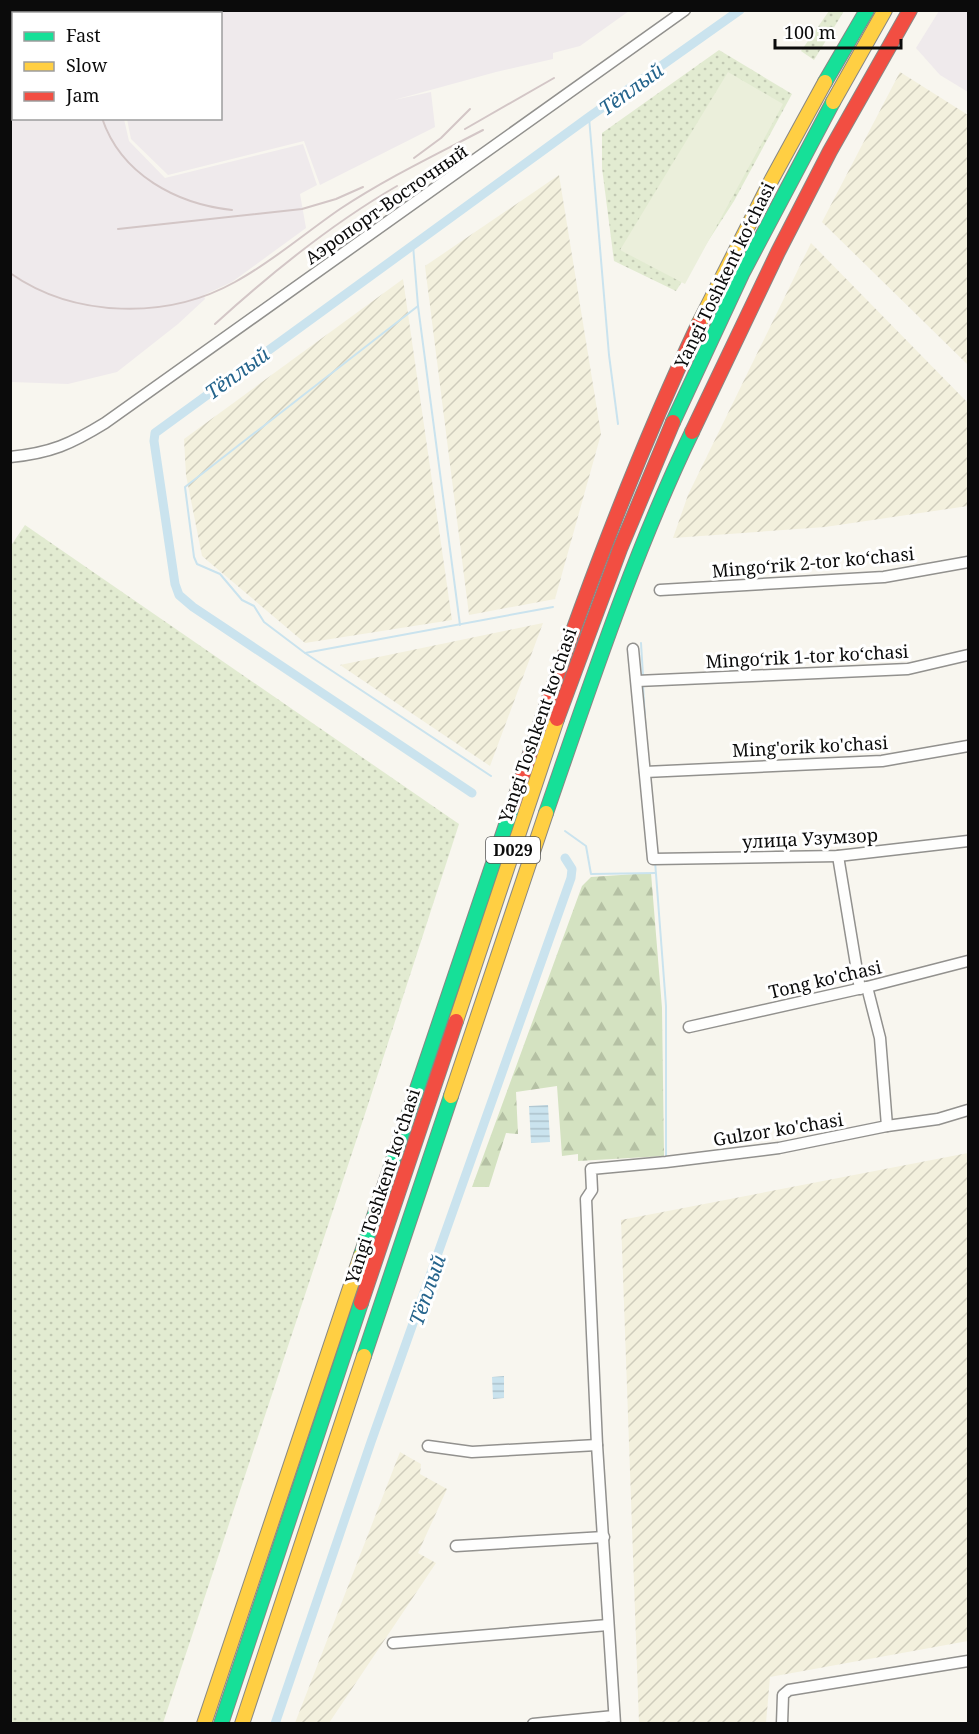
<svg xmlns="http://www.w3.org/2000/svg" width="979" height="1734" viewBox="0 0 979 1734" font-family="'Noto Serif',serif">
<defs>
<pattern id="farmland-furrows" width="10" height="10" patternUnits="userSpaceOnUse" patternTransform="scale(1.5)"><rect width="10" height="10" fill="#f3f0dd"/><path d="M-1 1l2-2M0 10L10 0M9 11l2-2" fill="none" stroke="#cfccbc"/></pattern>
<pattern id="grass-dots" width="8" height="8" patternUnits="userSpaceOnUse" patternTransform="scale(1.5)"><rect width="8" height="8" fill="#e2ebd1"/><path d="M2 2h.1M6 6h.1" fill="none" stroke="#c1c8b2" stroke-width="1.8" stroke-linecap="round"/></pattern>
<pattern id="forest-firs" width="22" height="20" patternUnits="userSpaceOnUse" patternTransform="scale(1.5)"><rect width="22" height="20" fill="#d4e2c1"/><path d="M5 1l3.5 6h-7zM16 11l3.5 6h-7z" fill="#b5c1a4"/></pattern>
<pattern id="water-rules" width="6" height="5" patternUnits="userSpaceOnUse" patternTransform="scale(1.5)"><rect width="6" height="5" fill="#cae3ee"/><path d="M0 2.5h6" fill="none" stroke="#acc1cb"/></pattern>
</defs>
<rect width="100%" height="100%" fill="#f8f6ef"/>
<g fill="#efeaec">
<path d="M 10,11 L 11,10 L 629,11 L 580,46 L 553,53 L 553,59 L 496,72 L 394,100 L 431,92 L 435,127 L 320,185 L 304,141 L 168,175 L 131,139 L 127,119 L 220,118 L 220,14 L 14,14 L 13,51 L 11,52 Z"/>
<path d="M 939,11 L 968,11 L 968,92 L 940,75 L 916,48 Z"/>
<path d="M 13,57 L 14,118 L 124,119 L 129,141 L 165,178 L 303,144 L 317,185 L 300,194 L 306,228 L 232,282 L 204,295 L 205,299 L 178,324 L 117,372 L 68,384 L 11,382 L 10,58 Z"/>
</g>
<g fill="url(#farmland-furrows)">
<path d="M 900,72 L 968,115 L 968,365 L 822,222 Z"/>
<path d="M 559,175 L 601,434 L 555,599 L 469,615 L 425,266 Z"/>
<path d="M 811,243 L 968,403 L 968,506 L 825,527 L 673,538 L 688,495 Z"/>
<path d="M 403,279 L 452,620 L 305,643 L 202,556 L 186,475 L 184,439 Z"/>
<path d="M 543,623 L 490,766 L 340,665 Z"/>
<path d="M 968,1153 L 968,1641 L 770,1677 L 766,1723 L 639,1723 L 621,1220 Z"/>
<path d="M 400,1452 L 421,1464 L 420,1474 L 447,1489 L 418,1553 L 436,1563 L 329,1723 L 295,1723 Z"/>
</g>
<g fill="url(#grass-dots)">
<path d="M 829,11 L 844,11 L 814,60 L 801,51 Z"/>
<path d="M 719,50 L 792,94 L 734,201 L 676,291 L 614,261 L 602,168 L 602,133 Z"/>
<path d="M 25,525 L 459,824 L 365,1114 L 163,1723 L 11,1723 L 10,547 Z"/>
</g>
<path fill="url(#forest-firs)" d="M 651,873 L 662,1008 L 664,1156 L 578,1161 L 578,1154 L 562,1156 L 557,1086 L 516,1092 L 518,1134 L 506,1133 L 489,1187 L 472,1187 L 582,886 L 591,877 Z"/>
<path fill="#ebefdb" d="M 728,72 L 783,104 L 685,284 L 620,250 Z"/>
<g fill="url(#water-rules)">
<path d="M 548,1105 L 550,1142 L 531,1143 L 529,1106 Z"/>
<path d="M 504,1376 L 504,1398 L 493,1399 L 492,1377 Z"/>
</g>
<g fill="none" stroke-linecap="round" stroke-linejoin="round">
<g stroke="#cae3ee" stroke-width="2">
<path d="M 589,117 L 609,355 L 618,424"/>
<path d="M 413,245 L 418,306 L 460,625"/>
<path d="M 418,306 L 185,487 L 194,557 L 197,564 L 220,574 L 242,600 L 254,606 L 264,622 L 305,653 L 491,776"/>
<path d="M 641,643 L 643,676"/>
<path d="M 305,653 L 553,607"/>
<path d="M 643,685 L 646,736"/>
<path d="M 565,831 L 586,846 L 591,874 L 655,873"/>
<path d="M 655,861 L 666,1006 L 666,1158"/>
</g>
<g stroke="#cae3ee" stroke-width="9">
<path d="M 472,793 L 193,607 L 179,595 L 175,584 L 154,441 L 155,433 L 589,117 L 740,10"/>
<path d="M 275,1724 L 371,1442 L 571,878 L 572,869 L 565,858"/>
</g>
<defs>
<g id="street">
<path d="M 10,457 C 51,453 71,444 105,423 L 685,10"/>
<path d="M 660,590 L 884,577 L 968,562"/>
<path d="M 633,649 L 653,859 L 838,856 L 968,841"/>
<path d="M 637,681 L 908,669 L 968,655"/>
<path d="M 645,772 L 882,761 L 968,746"/>
<path d="M 838,856 L 860,989"/>
<path d="M 867,987 L 880,1038 L 887,1126"/>
<path d="M 689,1027 L 867,987 L 968,961"/>
<path d="M 428,1446 L 472,1452 L 597,1445"/>
<path d="M 456,1546 L 604,1537"/>
<path d="M 393,1643 L 608,1625"/>
<path d="M 533,1724 L 614,1716"/>
<path d="M 615,1724 L 597,1445 L 586,1199 L 592,1190 L 591,1169 L 666,1162 L 779,1148 L 887,1126 L 938,1119 L 968,1110"/>
<path d="M 782,1724 L 783,1695 L 789,1690 L 968,1661"/>
</g>
<g id="fast">
<path d="M 825,82 L 867,10"/>
<path d="M 673,422 L 742,274 L 833,102"/>
<path d="M 546,813 C 590,686 634,552 692,432"/>
<path d="M 361,1255 L 512,807"/>
<path d="M 364,1356 L 451,1096"/>
<path d="M 221,1724 L 361,1303"/>
</g>
<g id="slow">
<path d="M 833,102 L 885,10"/>
<path d="M 699,323 L 772,179 L 825,82"/>
<path d="M 456,1021 L 557,719"/>
<path d="M 451,1096 L 546,813"/>
<path d="M 204,1724 L 361,1255"/>
<path d="M 242,1724 L 364,1356"/>
</g>
<g id="jam">
<path d="M 692,432 L 778,252 L 830,151 L 910,10"/>
<path d="M 557,719 L 620,549 L 673,422"/>
<path d="M 512,807 C 567,643 625,480 699,323"/>
<path d="M 361,1303 L 456,1021"/>
</g>
</defs>
<use href="#street" stroke="#92918e" stroke-width="13"/>
<use href="#fast" stroke="#888784" stroke-width="16"/>
<use href="#slow" stroke="#888784" stroke-width="16"/>
<use href="#jam" stroke="#888784" stroke-width="16"/>
<use href="#street" stroke="#fefefd" stroke-width="10"/>
<use href="#fast" stroke="#16e098" stroke-width="14"/>
<use href="#slow" stroke="#ffcf43" stroke-width="14"/>
<use href="#jam" stroke="#f24e42" stroke-width="14"/>
<g stroke="#d3c6c6" stroke-width="2">
<path d="M 79,10 L 79,14"/>
<path d="M 102,118 C 121,175 177,204 232,210"/>
<path d="M 465,129 L 554,78"/>
<path d="M 414,158 L 441,138 L 470,109"/>
<path d="M 118,229 L 302,209 L 336,199 L 363,187"/>
<path d="M 10,273 C 74,318 167,320 235,282 C 272,262 305,233 340,209 C 385,179 435,155 483,130"/>
<path d="M 215,324 C 271,273 331,224 397,186"/>
</g>
</g>
<g text-anchor="middle" dominant-baseline="central" stroke-width="6" stroke-linejoin="round" paint-order="stroke">
<rect fill="#fff" stroke="#545454" stroke-width="1.5" x="486" y="837" width="54" height="26" rx="4.5"/>
<g font-size="16" font-weight="bold" fill="#0b0b0b">
<text x="513" y="850">D029</text>
</g>
<g font-size="18" fill="#0b0b0b" stroke="#fff">
<text transform="translate(386 204) rotate(-35)">Аэропорт-Восточный</text>
<text transform="translate(724 275) rotate(-64)">Yangi Toshkent ko‘chasi</text>
<text transform="translate(813 562) rotate(-5)">Mingo‘rik 2-tor ko‘chasi</text>
<text transform="translate(807 656) rotate(-3)">Mingo‘rik 1-tor ko‘chasi</text>
<text transform="translate(537 725) rotate(-71)">Yangi Toshkent ko‘chasi</text>
<text transform="translate(810 746) rotate(-3)">Ming'orik ko'chasi</text>
<text transform="translate(810 838) rotate(-3)">улица Узумзор</text>
<text transform="translate(825 979) rotate(-13)">Tong ko'chasi</text>
<text transform="translate(778 1129) rotate(-9)">Gulzor ko'chasi</text>
<text transform="translate(382 1186) rotate(-72)">Yangi Toshkent ko‘chasi</text>
</g>
<g font-size="20" font-style="italic" fill="#25648c" stroke="#fff">
<text transform="translate(631 89) rotate(-36)">Тёплый</text>
<text transform="translate(237 373) rotate(-36)">Тёплый</text>
<text transform="translate(427 1290) rotate(-71)">Тёплый</text>
</g>
</g>
<rect width="979" height="1734" fill="none" stroke="#0b0b0b" stroke-width="24"/>
<rect x="12" y="12" width="210" height="108" fill="#ffffff" stroke="#9d9d9d" stroke-width="1.5"/>
<rect x="24" y="32" width="30" height="9" fill="#16e098" stroke="#9d9d9d" stroke-width="1.5"/>
<text x="66" y="42" font-size="18" fill="#0b0b0b">Fast</text>
<rect x="24" y="62" width="30" height="9" fill="#ffcf43" stroke="#9d9d9d" stroke-width="1.5"/>
<text x="66" y="72" font-size="18" fill="#0b0b0b">Slow</text>
<rect x="24" y="92" width="30" height="9" fill="#f24e42" stroke="#9d9d9d" stroke-width="1.5"/>
<text x="66" y="102" font-size="18" fill="#0b0b0b">Jam</text>
<path d="M775 39v9h126v-9" fill="none" stroke="#0b0b0b" stroke-width="3"/>
<text x="784" y="39" font-size="18" fill="#0b0b0b" stroke="#ffffff" stroke-width="4.5" paint-order="stroke">100 m</text>
</svg>
